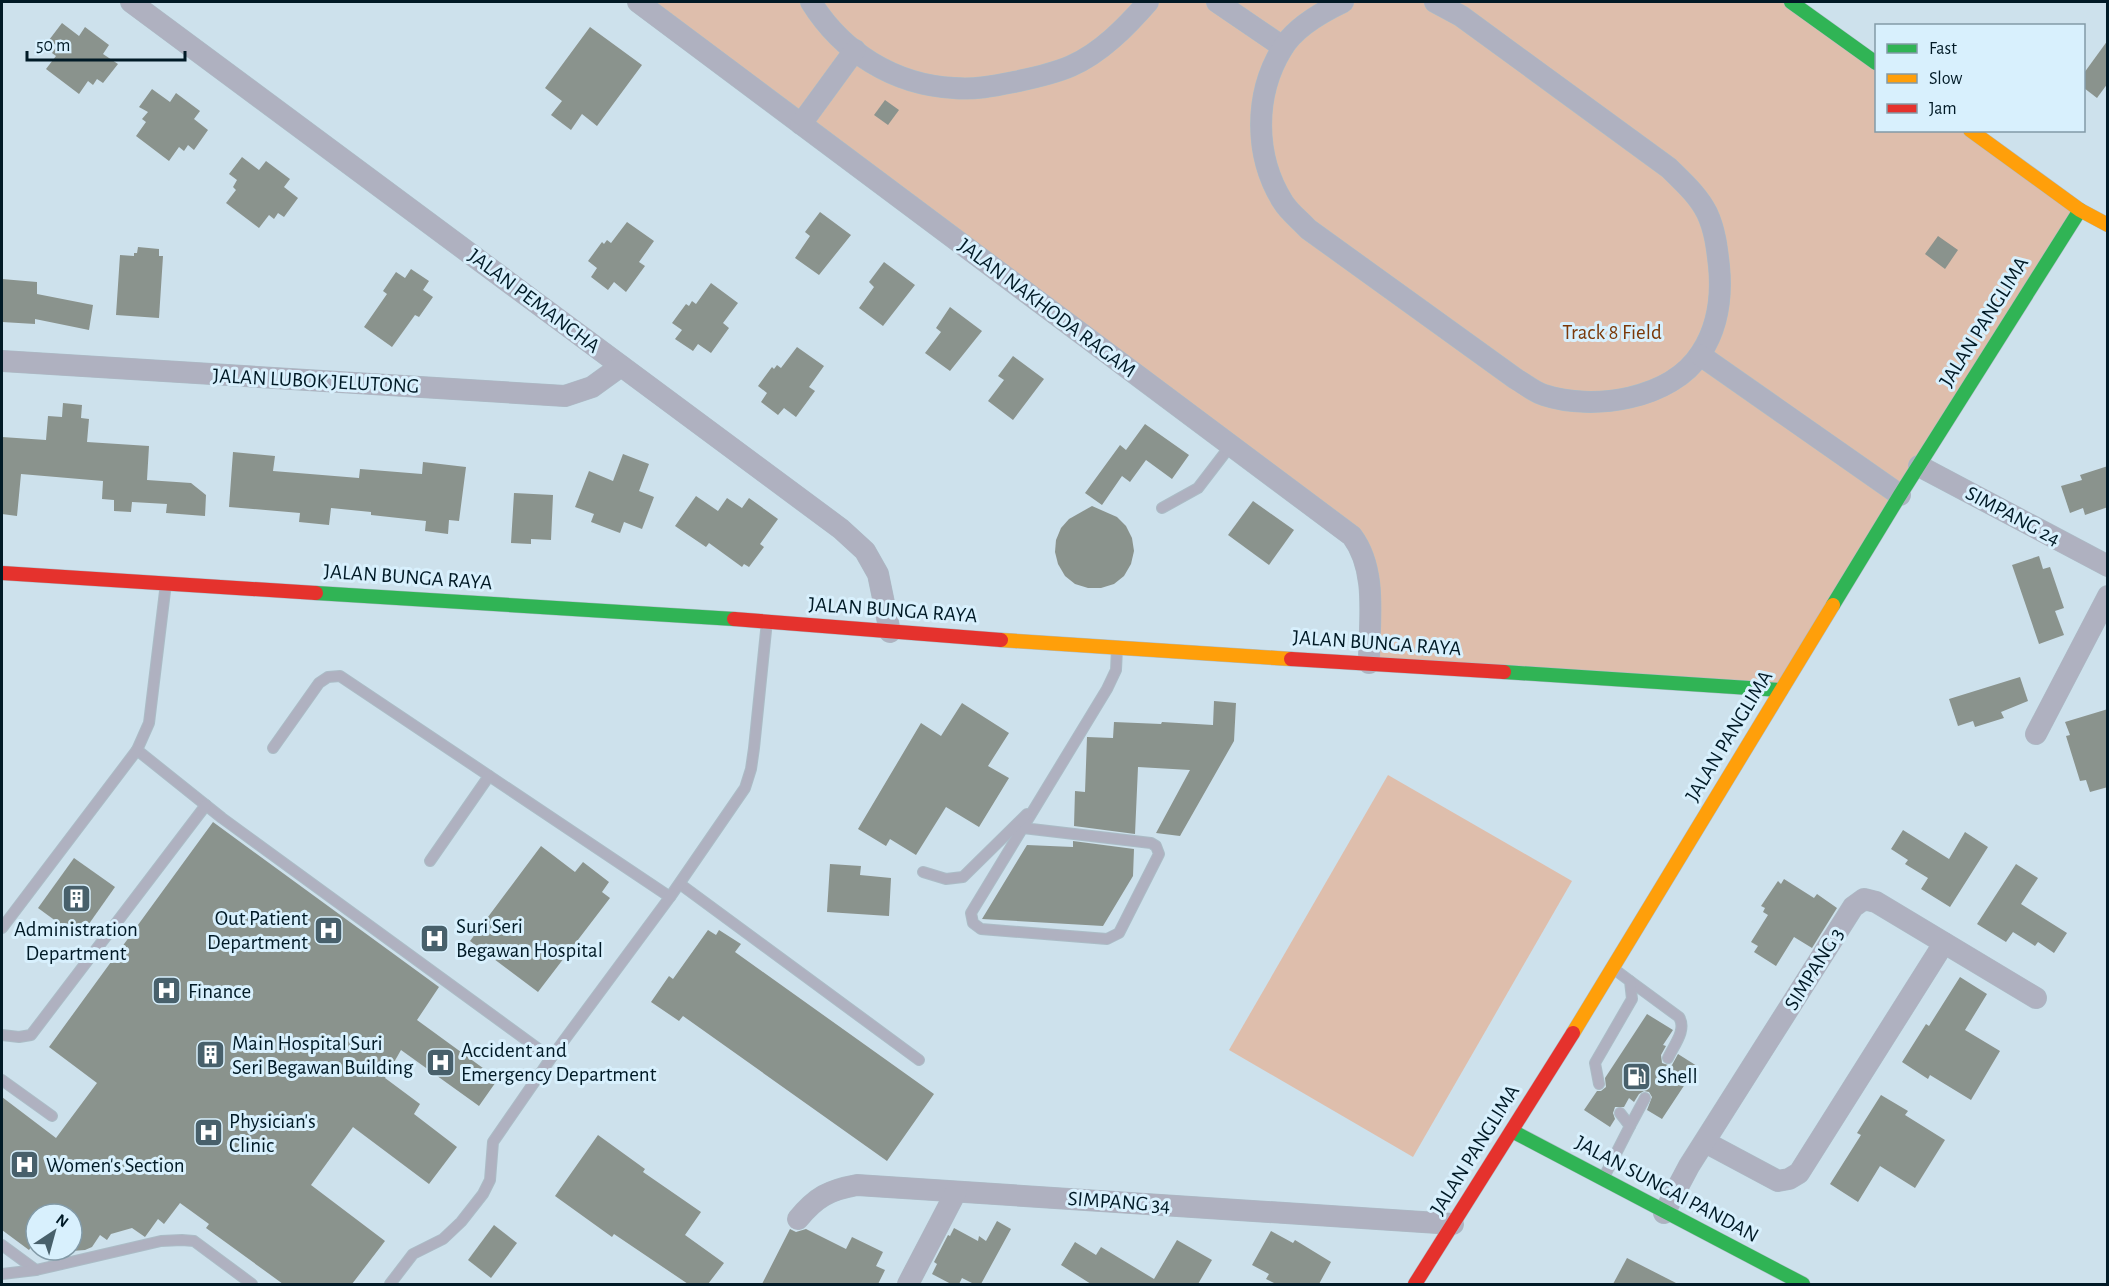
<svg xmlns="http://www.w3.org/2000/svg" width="2109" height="1286" viewBox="0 0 2109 1286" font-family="'Alegreya Sans',sans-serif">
<rect width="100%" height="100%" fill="#cde1ec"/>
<g fill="#debeac">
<path d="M 639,2 L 1792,2 L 1876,62 L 1876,130 L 1971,131 L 2080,210 L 1781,690 L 1369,663 L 1362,551 Z"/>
<path d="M 1388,775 L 1572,881 L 1413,1157 L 1229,1050 Z"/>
</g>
<g fill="#8a938d">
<path d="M 62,23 L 79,36 L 85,27 L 109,45 L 103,54 L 118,64 L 103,83 L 97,79 L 93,85 L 88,81 L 79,94 L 46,69 L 56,56 L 52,53 L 57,46 L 49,40 Z"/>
<path d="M 590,27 L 642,65 L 597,126 L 582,114 L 571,130 L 551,115 L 562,101 L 545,88 Z"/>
<path d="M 2108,40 L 2108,83 L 2097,98 L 2084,88 L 2084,73 Z"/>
<path d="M 152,89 L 170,102 L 176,93 L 200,111 L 194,119 L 208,130 L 194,150 L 188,145 L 184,151 L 179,147 L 169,161 L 136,136 L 146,122 L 142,119 L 148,112 L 139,107 Z"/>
<path d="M 885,100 L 899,110 L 888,125 L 874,115 Z"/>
<path d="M 242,157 L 259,170 L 266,161 L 290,179 L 284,187 L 298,198 L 284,217 L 278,213 L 274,219 L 269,215 L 259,228 L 226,203 L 236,190 L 233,187 L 237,180 L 229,174 Z"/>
<path d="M 820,212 L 851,235 L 819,275 L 795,258 L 810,236 L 805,232 Z"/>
<path d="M 627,222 L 654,241 L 639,262 L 645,266 L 626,292 L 614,282 L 608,290 L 591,277 L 597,268 L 588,261 L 602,242 L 604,244 L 607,240 L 611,243 Z"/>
<path d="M 1938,236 L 1958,250 L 1945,269 L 1925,254 Z"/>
<path d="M 138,247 L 159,249 L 159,256 L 163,256 L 159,318 L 116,315 L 120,255 L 134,256 L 134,253 L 137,253 Z"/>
<path d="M 884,262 L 915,285 L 883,326 L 859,308 L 874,287 L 869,282 Z"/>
<path d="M 411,269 L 429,281 L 423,290 L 433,297 L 419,317 L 415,315 L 392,347 L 364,327 L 387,294 L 383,291 L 396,272 L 405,278 Z"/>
<path d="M 2,279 L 37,282 L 37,294 L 93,305 L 89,330 L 35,319 L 35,324 L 2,322 Z"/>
<path d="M 711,283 L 738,303 L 723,323 L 729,328 L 711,353 L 698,344 L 693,351 L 675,339 L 682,330 L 672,323 L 686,304 L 689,306 L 692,301 L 696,304 Z"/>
<path d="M 950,307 L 982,331 L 950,371 L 925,353 L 941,332 L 936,328 Z"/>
<path d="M 797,347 L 824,366 L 809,387 L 815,391 L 796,417 L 784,408 L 778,415 L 761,402 L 767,393 L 758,386 L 772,367 L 774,369 L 777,365 L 781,368 Z"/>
<path d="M 1013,356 L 1044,379 L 1013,420 L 988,401 L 1004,380 L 998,376 Z"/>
<path d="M 63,403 L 82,405 L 81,418 L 89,419 L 87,442 L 149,446 L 147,480 L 191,483 L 206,495 L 205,516 L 166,513 L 167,504 L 132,502 L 131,512 L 114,511 L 114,500 L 102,499 L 103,481 L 21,474 L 17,516 L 2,514 L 2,437 L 46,440 L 48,416 L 62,417 Z"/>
<path d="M 1145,424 L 1189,455 L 1172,479 L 1146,460 L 1130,482 L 1122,476 L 1102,505 L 1085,493 L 1120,445 L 1126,450 Z"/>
<path d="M 233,452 L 275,456 L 273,471 L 359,478 L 360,469 L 422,474 L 423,462 L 466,467 L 459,521 L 449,520 L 448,534 L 425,531 L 426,521 L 371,515 L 371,512 L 331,508 L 329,525 L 299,522 L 300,513 L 229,507 Z"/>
<path d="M 623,454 L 649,464 L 639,491 L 654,497 L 642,529 L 624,522 L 620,533 L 591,522 L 594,514 L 575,507 L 589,471 L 613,481 Z"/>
<path d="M 2108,466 L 2108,507 L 2085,515 L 2083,508 L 2070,513 L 2061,486 L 2082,480 L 2080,475 Z"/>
<path d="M 514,493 L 553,495 L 551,540 L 531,539 L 531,544 L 511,543 Z"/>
<path d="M 696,496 L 718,511 L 727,498 L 742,508 L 749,498 L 778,519 L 760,544 L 764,547 L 749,567 L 744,564 L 742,567 L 709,543 L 706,547 L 675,526 Z"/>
<path d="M 1253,501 L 1294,530 L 1269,565 L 1228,535 Z"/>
<path d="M 1092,506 L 1117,517 L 1126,526 L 1132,538 L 1134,551 L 1131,564 L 1124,576 L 1114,584 L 1101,588 L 1088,588 L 1075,584 L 1065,576 L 1058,564 L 1055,552 L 1056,540 L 1061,528 L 1069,519 Z"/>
<path d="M 2039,556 L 2043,569 L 2050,567 L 2064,608 L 2055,611 L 2064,635 L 2039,644 L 2012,565 Z"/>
<path d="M 2020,677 L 2028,701 L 2001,712 L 2004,718 L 1975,727 L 1973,721 L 1958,726 L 1949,699 Z"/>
<path d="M 1214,701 L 1236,703 L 1234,741 L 1180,836 L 1156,833 L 1190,770 L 1138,767 L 1135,834 L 1074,826 L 1075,791 L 1085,792 L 1087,737 L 1113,738 L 1114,722 L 1161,724 L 1162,722 L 1213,725 Z"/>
<path d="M 962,703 L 1009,733 L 988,766 L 1009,778 L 979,827 L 946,807 L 916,855 L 890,839 L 886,846 L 858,829 L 921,723 L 941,736 Z"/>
<path d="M 2108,709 L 2108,787 L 2090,792 L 2086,780 L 2080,781 L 2066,736 L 2070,735 L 2065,722 Z"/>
<path d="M 213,822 L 439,987 L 417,1020 L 498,1079 L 479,1106 L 401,1050 L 385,1078 L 420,1104 L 414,1114 L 457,1147 L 429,1184 L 353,1127 L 311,1185 L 385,1241 L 352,1284 L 283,1284 L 206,1228 L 209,1224 L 180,1203 L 164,1224 L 158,1219 L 145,1237 L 132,1228 L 111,1234 L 107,1240 L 100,1235 L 92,1247 L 85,1250 L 72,1251 L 72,1214 L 36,1214 L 36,1240 L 29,1250 L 2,1230 L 2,1097 L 56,1138 L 97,1083 L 49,1047 Z"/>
<path d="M 1903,830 L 1949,859 L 1965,832 L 1988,847 L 1950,907 L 1921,889 L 1928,878 L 1905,864 L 1908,860 L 1891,849 Z"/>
<path d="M 1073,841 L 1134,849 L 1133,876 L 1103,926 L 982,919 L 1027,845 L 1073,847 Z"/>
<path d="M 541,846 L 575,872 L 583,862 L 609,882 L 602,892 L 610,898 L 538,992 L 470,941 Z"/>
<path d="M 74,858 L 115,887 L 79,938 L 38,908 Z"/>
<path d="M 830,864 L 861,866 L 860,875 L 891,878 L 889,916 L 827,912 Z"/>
<path d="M 2016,864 L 2038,878 L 2021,904 L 2067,933 L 2054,953 L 2038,942 L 2035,946 L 2013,932 L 2006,942 L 1977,924 Z"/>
<path d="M 1784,879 L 1814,898 L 1817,894 L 1837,908 L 1812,948 L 1794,937 L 1776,966 L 1754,952 L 1758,946 L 1751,942 L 1768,915 L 1763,912 L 1765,908 L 1761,906 L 1778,881 L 1781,884 Z"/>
<path d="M 708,930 L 716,935 L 719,930 L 741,944 L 735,952 L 934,1094 L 887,1161 L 683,1016 L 679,1021 L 651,1002 L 669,976 L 673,979 Z"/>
<path d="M 1960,977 L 1987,994 L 1965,1030 L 2000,1051 L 1971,1100 L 1930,1075 L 1928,1079 L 1902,1062 L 1926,1024 L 1929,1026 Z"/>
<path d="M 1647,1014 L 1673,1030 L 1663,1045 L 1666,1046 L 1661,1055 L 1662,1063 L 1668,1065 L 1672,1065 L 1678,1054 L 1697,1066 L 1662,1119 L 1647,1110 L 1652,1097 L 1649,1092 L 1644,1091 L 1639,1094 L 1634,1102 L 1629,1098 L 1624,1107 L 1615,1107 L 1613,1113 L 1615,1119 L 1610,1127 L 1584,1110 L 1597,1091 L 1601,1091 L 1606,1087 L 1605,1078 Z"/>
<path d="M 1881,1095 L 1908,1111 L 1905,1115 L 1945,1140 L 1915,1188 L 1880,1166 L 1858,1202 L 1830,1184 L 1861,1135 L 1857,1133 Z"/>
<path d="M 598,1135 L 645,1169 L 643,1172 L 701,1212 L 685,1235 L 724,1263 L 708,1284 L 688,1284 L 614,1234 L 612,1237 L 555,1196 Z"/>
<path d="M 997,1221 L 1011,1229 L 981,1284 L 974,1284 L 962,1278 L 959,1284 L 951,1284 L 932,1274 L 937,1264 L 934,1262 L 948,1235 L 950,1236 L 954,1228 L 978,1241 L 979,1236 L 986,1241 Z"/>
<path d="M 494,1225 L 517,1243 L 491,1278 L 468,1260 Z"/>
<path d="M 790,1229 L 796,1232 L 806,1229 L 846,1249 L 852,1237 L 883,1252 L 876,1266 L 885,1270 L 878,1284 L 762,1284 Z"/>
<path d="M 1271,1231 L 1293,1243 L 1295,1240 L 1331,1262 L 1319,1284 L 1276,1284 L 1266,1279 L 1269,1274 L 1252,1265 Z"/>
<path d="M 1177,1240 L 1212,1260 L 1198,1284 L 1091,1284 L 1061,1265 L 1075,1242 L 1096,1255 L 1101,1247 L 1154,1279 Z"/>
<path d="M 1627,1258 L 1678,1284 L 1613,1284 Z"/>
</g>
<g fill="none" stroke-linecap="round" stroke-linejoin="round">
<defs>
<g id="lane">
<path d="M 1162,508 L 1198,488 L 1231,445"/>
<path d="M 166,583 L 149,723 L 137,750 L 222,818 L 551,1058"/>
<path d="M 273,748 L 319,683 L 328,677 L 340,676 L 670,897"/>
<path d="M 1023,828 L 1151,843 L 1156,846 L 1159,854 L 1119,933 L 1107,939 L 981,929 L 973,923 L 971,913 L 1107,689 L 1116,670 L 1117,648"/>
<path d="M 430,861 L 489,776"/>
<path d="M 923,872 L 946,879 L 963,877 L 1027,814"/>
<path d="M 680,884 L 919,1060"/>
<path d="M 2,928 L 137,750"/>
<path d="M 1630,981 L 1679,1017 C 1687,1030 1674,1045 1668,1058"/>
<path d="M 2,1035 L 19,1037 L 31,1035 L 206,805"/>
<path d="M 2,1080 L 52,1116"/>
<path d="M 1599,1084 L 1595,1063 L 1632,999 L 1630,981 L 1614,969"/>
<path d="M 1630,1126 L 1645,1098"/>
<path d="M 1603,1179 L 1630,1126 L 1620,1113"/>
<path d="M 2,1245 L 36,1270 L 161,1241 L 182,1240 L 194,1241 L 252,1284"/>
<path d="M 2,1274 L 36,1270"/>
<path d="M 390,1284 L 413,1254 L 443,1239 L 461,1222 L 483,1194 L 490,1180 L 493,1142 L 551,1058 L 670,897 L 745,788 L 751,769 L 754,748 L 767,621"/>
</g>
<g id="street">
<path d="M 131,2 L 841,529 L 865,551 L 878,574 L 890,632"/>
<path d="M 638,2 L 1352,536 C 1378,571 1369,621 1369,663"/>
<path d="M 811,2 C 842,52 894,85 954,88 C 974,90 994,86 1014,82 C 1033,78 1053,74 1071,66 C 1101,53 1127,26 1148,2"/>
<path d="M 1217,2 L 1283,47"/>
<path d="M 1343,2 C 1322,12 1294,28 1282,49 C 1254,95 1254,156 1283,202 C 1289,212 1300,220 1308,229 L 1516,379 C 1525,384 1534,392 1544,395 C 1592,411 1671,400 1701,353 C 1718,327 1722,297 1719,266 C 1717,248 1715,230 1707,213 C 1698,195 1683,182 1669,168 L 1461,16 L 1435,2"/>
<path d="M 801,124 L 855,50"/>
<path d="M 1700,355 L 1900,495"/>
<path d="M 2,361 L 565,396 L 592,387 L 621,366"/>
<path d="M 1919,466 L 2108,566"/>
<path d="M 2036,734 L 2108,596"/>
<path d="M 1705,1142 L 1778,1181 L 1789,1179 L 1799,1173 L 1944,943"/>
<path d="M 1664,1213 L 1689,1166 L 1853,907 L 1864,899 L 1876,902 L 2036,998"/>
<path d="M 798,1219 C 816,1197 829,1190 857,1185 L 1453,1224"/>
<path d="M 908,1284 L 956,1192"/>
</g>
<g id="fast">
<path d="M 1791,2 L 1876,63"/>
<path d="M 316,593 L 734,619"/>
<path d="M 1833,605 L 1900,495 L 2080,210"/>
<path d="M 1504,672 L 1781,690"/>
<path d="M 1512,1131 L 1803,1284"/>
</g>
<g id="slow">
<path d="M 1970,130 L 2080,210 L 2108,225"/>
<path d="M 1001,640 L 1291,659"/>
<path d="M 1573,1033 L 1833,605"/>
</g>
<g id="jam">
<path d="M 2,573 L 316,593"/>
<path d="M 734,619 L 1001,640"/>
<path d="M 1291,659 L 1504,672"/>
<path d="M 1415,1284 L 1573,1033"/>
</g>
</defs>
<use href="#lane" stroke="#abbcc6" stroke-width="12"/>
<use href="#street" stroke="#abbcc6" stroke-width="22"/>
<use href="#fast" stroke="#abbcc6" stroke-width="15"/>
<use href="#slow" stroke="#abbcc6" stroke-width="15"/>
<use href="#jam" stroke="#abbcc6" stroke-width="15"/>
<use href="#lane" stroke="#afb1c0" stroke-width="10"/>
<use href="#street" stroke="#afb1c0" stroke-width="21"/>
<use href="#fast" stroke="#30b455" stroke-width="14"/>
<use href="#slow" stroke="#ff9f0a" stroke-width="14"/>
<use href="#jam" stroke="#e5322d" stroke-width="14"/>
</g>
<defs>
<symbol id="building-square" viewBox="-11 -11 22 22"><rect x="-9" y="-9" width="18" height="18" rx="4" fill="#48606b" stroke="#d8f0fd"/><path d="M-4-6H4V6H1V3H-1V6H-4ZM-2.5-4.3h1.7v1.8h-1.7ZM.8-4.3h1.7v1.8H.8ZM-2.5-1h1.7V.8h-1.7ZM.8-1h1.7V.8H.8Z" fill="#fff"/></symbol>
<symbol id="hospital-square" viewBox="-11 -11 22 22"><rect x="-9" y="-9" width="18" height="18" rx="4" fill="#48606b" stroke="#d8f0fd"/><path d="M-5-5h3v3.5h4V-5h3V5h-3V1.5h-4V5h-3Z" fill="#fff"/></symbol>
<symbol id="fuel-square" viewBox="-11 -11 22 22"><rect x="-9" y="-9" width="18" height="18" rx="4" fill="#48606b" stroke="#d8f0fd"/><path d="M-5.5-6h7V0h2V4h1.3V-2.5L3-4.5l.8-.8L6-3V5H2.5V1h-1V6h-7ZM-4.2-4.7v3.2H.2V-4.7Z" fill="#fff"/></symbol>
</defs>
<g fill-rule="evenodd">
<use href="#building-square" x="60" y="882" width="33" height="33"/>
<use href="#hospital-square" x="312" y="914" width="33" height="33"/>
<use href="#hospital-square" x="418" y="922" width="33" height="33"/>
<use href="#hospital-square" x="150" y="974" width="33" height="33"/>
<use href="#building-square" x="194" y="1038" width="33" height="33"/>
<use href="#hospital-square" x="424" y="1046" width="33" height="33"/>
<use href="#fuel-square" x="1620" y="1060" width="33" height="33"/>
<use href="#hospital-square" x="192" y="1116" width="33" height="33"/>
<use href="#hospital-square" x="8" y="1148" width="33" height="33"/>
</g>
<g text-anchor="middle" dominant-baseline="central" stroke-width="6" stroke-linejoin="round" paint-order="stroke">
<g font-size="21" fill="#011a26" stroke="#d8f0fd">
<text transform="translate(534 301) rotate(37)">JALAN PEMANCHA</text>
<text transform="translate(1047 308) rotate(37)">JALAN NAKHODA RAGAM</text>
<text transform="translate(1984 322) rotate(-58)">JALAN PANGLIMA</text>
<text transform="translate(316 381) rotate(3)">JALAN LUBOK JELUTONG</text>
<text transform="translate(2013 516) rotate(28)">SIMPANG 24</text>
<text transform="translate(408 577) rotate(4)">JALAN BUNGA RAYA</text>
<text transform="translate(893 610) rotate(4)">JALAN BUNGA RAYA</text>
<text transform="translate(1377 643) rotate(4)">JALAN BUNGA RAYA</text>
<text transform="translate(1729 736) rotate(-59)">JALAN PANGLIMA</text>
<text transform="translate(1814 969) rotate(-58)">SIMPANG 3</text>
<text transform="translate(1475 1150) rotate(-58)">JALAN PANGLIMA</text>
<text transform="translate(1667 1189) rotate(28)">JALAN SUNGAI PANDAN</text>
<text transform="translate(1119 1202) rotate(4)">SIMPANG 34</text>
</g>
<g font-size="21" fill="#7b3909" stroke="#d8f0fd">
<text x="1612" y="332">Track 8 Field</text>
</g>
<g font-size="21" fill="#011a26" stroke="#d8f0fd" text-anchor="start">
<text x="308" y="918" text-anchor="end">Out Patient<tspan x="308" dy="24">Department</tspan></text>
<text x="456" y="926">Suri Seri<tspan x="456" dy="24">Begawan Hospital</tspan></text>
<text x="76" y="929" text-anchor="middle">Administration<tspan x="76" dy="24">Department</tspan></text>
<text x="188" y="991">Finance</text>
<text x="232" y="1043">Main Hospital Suri<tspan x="232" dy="24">Seri Begawan Building</tspan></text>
<text x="461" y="1050">Accident and<tspan x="461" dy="24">Emergency Department</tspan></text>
<text x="1657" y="1076">Shell</text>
<text x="229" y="1121">Physician's<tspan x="229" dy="24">Clinic</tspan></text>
<text x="46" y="1165">Women's Section</text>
</g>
</g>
<rect width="2109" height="1286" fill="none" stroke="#011a26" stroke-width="6"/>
<rect x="1875" y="24" width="210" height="108" fill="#d8f0fd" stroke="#829aa7" stroke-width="1.5"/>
<rect x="1887" y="44" width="30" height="9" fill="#30b455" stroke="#829aa7" stroke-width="1.5"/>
<text x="1929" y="54" font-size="18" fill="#011a26">Fast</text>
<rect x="1887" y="74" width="30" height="9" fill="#ff9f0a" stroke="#829aa7" stroke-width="1.5"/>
<text x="1929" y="84" font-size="18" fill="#011a26">Slow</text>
<rect x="1887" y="104" width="30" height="9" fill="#e5322d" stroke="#829aa7" stroke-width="1.5"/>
<text x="1929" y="114" font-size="18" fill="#011a26">Jam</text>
<g transform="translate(54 1232) rotate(36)"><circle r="28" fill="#d8f0fd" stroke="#829aa7" stroke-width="1.5"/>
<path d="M0-4.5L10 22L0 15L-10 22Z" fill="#48606b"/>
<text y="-9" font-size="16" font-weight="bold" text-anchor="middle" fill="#011a26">N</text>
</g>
<path d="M27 51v9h158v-9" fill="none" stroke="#011a26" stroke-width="3"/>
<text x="36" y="51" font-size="18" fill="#011a26" stroke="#d8f0fd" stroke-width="4.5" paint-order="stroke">50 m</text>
</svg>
